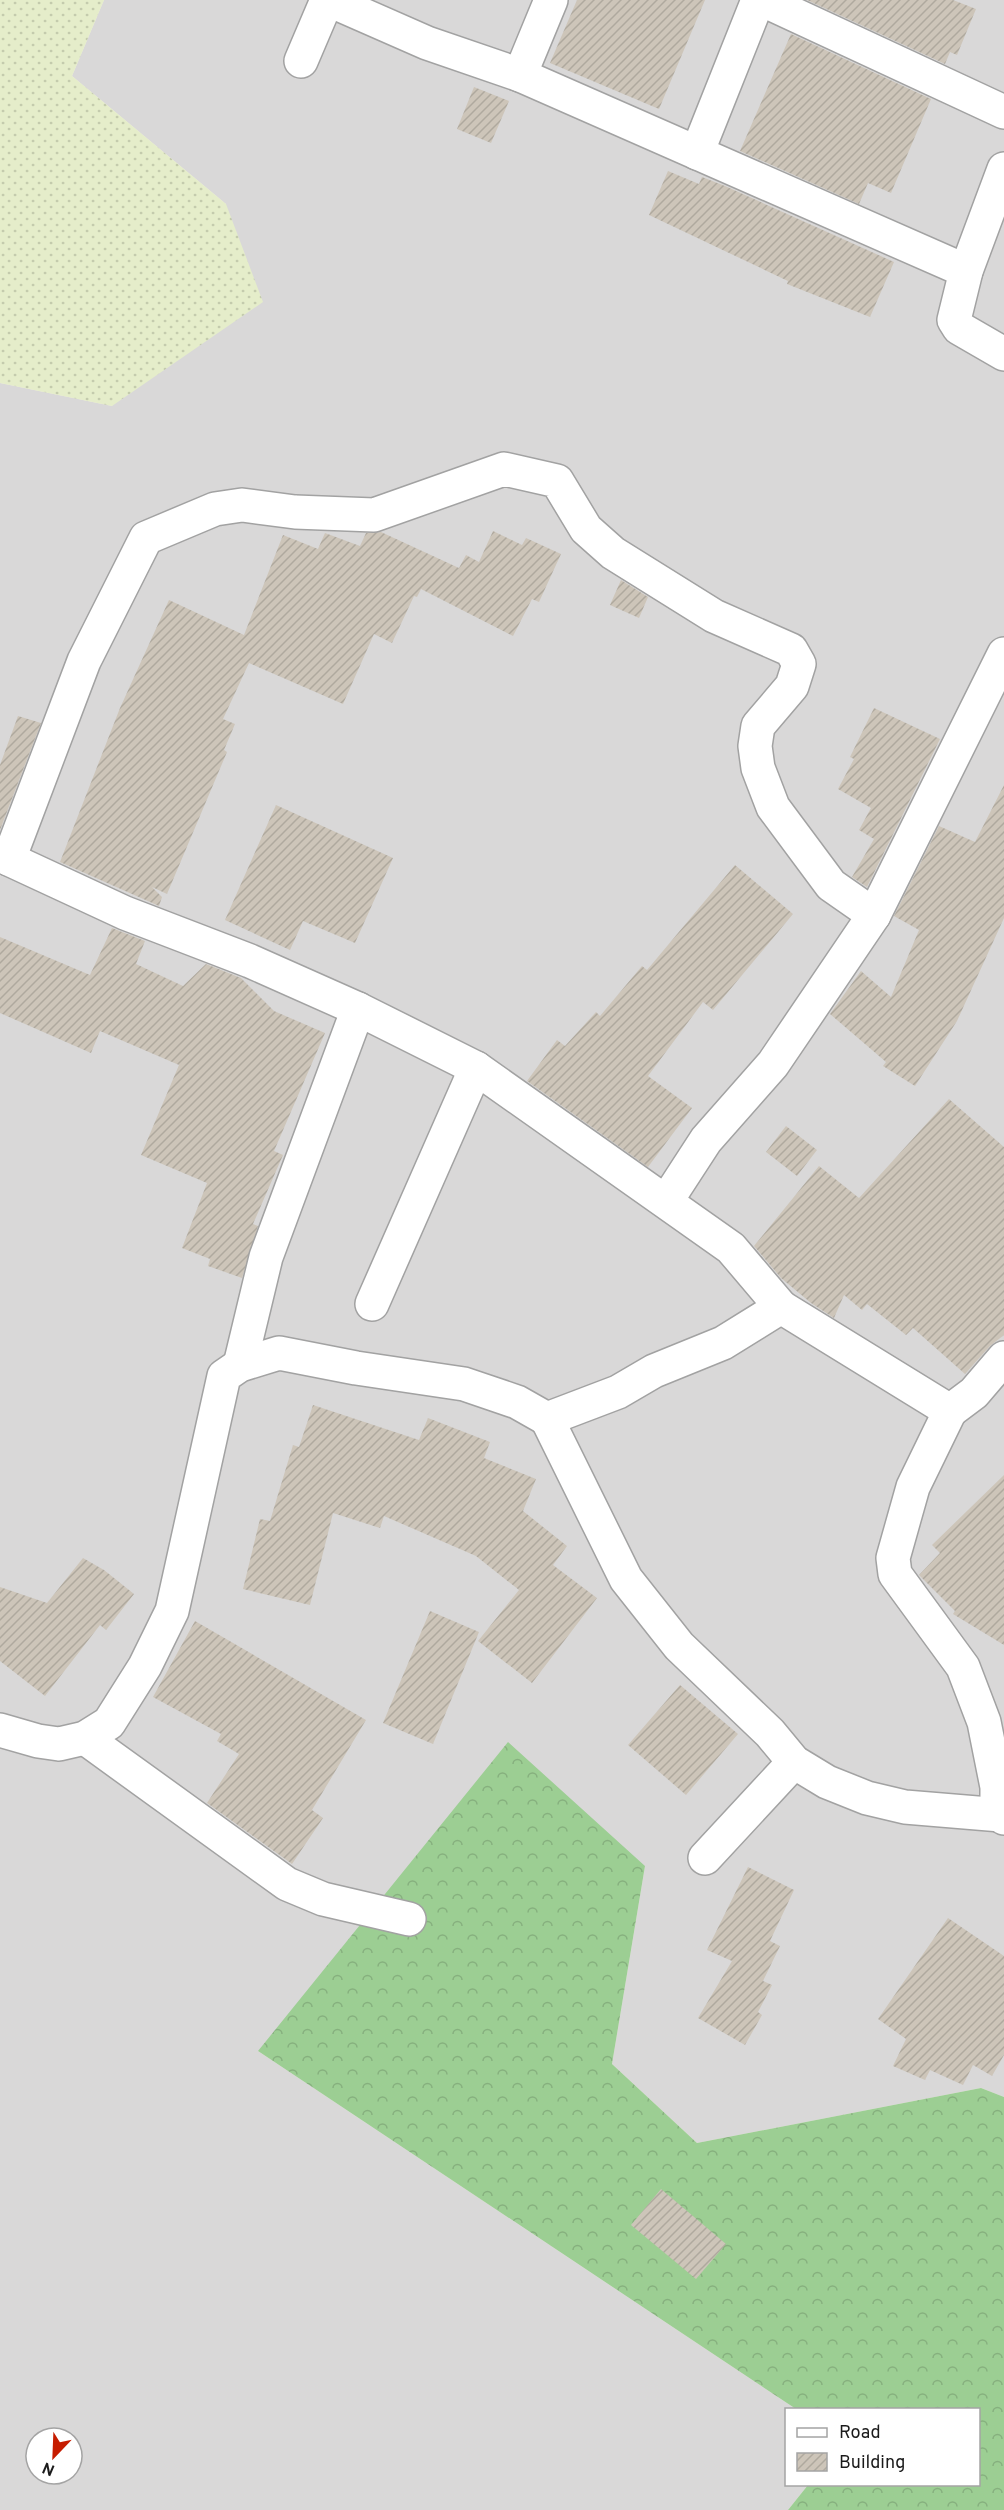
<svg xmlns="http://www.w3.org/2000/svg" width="1004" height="2510" viewBox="0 0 1004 2510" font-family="Overpass,sans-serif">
<defs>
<pattern id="farmland-dots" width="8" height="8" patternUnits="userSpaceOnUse" patternTransform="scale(1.5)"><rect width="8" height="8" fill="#e5edca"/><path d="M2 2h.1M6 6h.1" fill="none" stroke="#c4cbad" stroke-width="1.8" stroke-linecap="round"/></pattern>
<pattern id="forest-crowns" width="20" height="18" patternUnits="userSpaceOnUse" patternTransform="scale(1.5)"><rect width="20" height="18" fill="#9cce93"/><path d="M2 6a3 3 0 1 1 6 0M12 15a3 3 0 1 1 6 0" fill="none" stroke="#86b07e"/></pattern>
<pattern id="building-hatch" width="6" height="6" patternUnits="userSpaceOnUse" patternTransform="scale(1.5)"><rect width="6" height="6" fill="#cdc5b9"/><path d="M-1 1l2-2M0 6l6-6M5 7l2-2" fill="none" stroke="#afa99e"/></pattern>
</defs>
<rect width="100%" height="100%" fill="#edebe0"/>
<path fill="#d9d8d8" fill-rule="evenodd" d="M 104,0 L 1004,0 L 1004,2097 L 981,2088 L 697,2143 L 612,2064 L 645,1866 L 258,2051 L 796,2409 L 786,2410 L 786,2484 L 808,2485 L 788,2510 L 0,2510 L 0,383 L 112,406 L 226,204 L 72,76 ZM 36,2438 L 72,2438 L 72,2474 L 36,2474 Z"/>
<path fill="url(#farmland-dots)" d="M 0,0 L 104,0 L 72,76 L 226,204 L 263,302 L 112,406 L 0,383 Z"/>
<path fill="url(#forest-crowns)" d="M 508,1742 L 645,1866 L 612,2064 L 697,2143 L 981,2088 L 1004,2097 L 1004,2510 L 788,2510 L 808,2485 L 978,2484 L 978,2410 L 796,2409 L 258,2051 Z"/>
<g fill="url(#building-hatch)">
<path d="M 577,0 L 705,0 L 659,109 L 550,63 Z"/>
<path d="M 807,0 L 953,0 L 976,9 L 957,55 L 950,52 L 945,64 Z"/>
<path d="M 791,34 L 931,99 L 891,193 L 868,183 L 859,204 L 740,151 Z"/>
<path d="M 474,87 L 509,101 L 491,143 L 457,129 Z"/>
<path d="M 668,171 L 699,184 L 702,177 L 725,186 L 894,262 L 870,317 L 787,284 L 788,281 L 649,215 Z"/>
<path d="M 493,531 L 522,545 L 526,538 L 561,554 L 539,602 L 532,599 L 513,636 L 421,589 L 417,597 L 414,596 L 392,643 L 374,634 L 343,704 L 249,663 L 223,719 L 235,724 L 224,750 L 227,752 L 167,894 L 152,887 L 162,897 L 159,906 L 60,862 L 120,708 L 169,600 L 244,635 L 283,535 L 318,549 L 325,533 L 360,546 L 366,533 L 381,532 L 459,568 L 466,555 L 479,562 Z"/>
<path d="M 621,580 L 648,597 L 639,618 L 610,605 Z"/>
<path d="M 874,708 L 940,739 L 867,887 L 852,877 L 874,839 L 859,830 L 871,808 L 838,789 L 854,759 L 850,757 Z"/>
<path d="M 18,716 L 41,723 L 0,830 L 0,765 Z"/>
<path d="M 1004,785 L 1004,918 L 957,1021 L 915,1086 L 883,1066 L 886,1062 L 830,1014 L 861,971 L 891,997 L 919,930 L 894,916 L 939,826 L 975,842 Z"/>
<path d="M 276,805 L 393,858 L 355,943 L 303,921 L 290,950 L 225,920 Z"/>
<path d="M 735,865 L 793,914 L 713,1010 L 703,1002 L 648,1076 L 692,1108 L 648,1167 L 527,1081 L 557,1040 L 565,1046 L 596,1012 L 600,1016 L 642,966 L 647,970 Z"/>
<path d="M 112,928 L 145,941 L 136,964 L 183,986 L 206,964 L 241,978 L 274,1011 L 325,1033 L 274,1151 L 283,1155 L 253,1224 L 258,1226 L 242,1278 L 208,1266 L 210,1259 L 182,1248 L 207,1183 L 141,1155 L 179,1065 L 100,1031 L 91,1053 L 0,1013 L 0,937 L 90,975 Z"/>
<path d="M 949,1099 L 1004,1147 L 1004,1335 L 990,1346 L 965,1374 L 913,1328 L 906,1335 L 867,1304 L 862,1310 L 844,1295 L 834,1318 L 811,1303 L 781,1278 L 754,1246 L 819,1166 L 859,1198 Z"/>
<path d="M 786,1126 L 817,1150 L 797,1176 L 766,1152 Z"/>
<path d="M 313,1405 L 419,1440 L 428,1418 L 490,1442 L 484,1458 L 536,1479 L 523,1511 L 567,1546 L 553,1565 L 597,1598 L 532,1683 L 478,1641 L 519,1590 L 476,1556 L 384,1516 L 380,1528 L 333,1513 L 310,1605 L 243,1589 L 260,1519 L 270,1521 L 293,1445 L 299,1447 Z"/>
<path d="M 1004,1475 L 1004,1645 L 953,1614 L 955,1611 L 919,1575 L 940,1553 L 932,1545 Z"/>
<path d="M 83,1558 L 104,1570 L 134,1594 L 106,1630 L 100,1625 L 45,1696 L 0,1661 L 0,1587 L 47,1603 Z"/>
<path d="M 430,1611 L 479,1632 L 433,1744 L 383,1723 Z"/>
<path d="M 195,1621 L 366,1720 L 312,1810 L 323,1818 L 292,1864 L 207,1803 L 239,1754 L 217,1741 L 221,1734 L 153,1697 Z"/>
<path d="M 680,1685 L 738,1734 L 686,1795 L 628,1745 Z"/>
<path d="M 748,1867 L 794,1890 L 770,1941 L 780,1946 L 763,1981 L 772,1985 L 758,2012 L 762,2015 L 745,2045 L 698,2018 L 732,1961 L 707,1950 Z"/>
<path d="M 948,1918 L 1004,1956 L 1004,2055 L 992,2076 L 973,2065 L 963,2085 L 930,2070 L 925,2080 L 893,2066 L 906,2039 L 878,2019 Z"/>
<path d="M 661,2189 L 726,2244 L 696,2279 L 631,2225 Z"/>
</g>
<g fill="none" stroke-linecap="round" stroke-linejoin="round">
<defs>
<g id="minor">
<path d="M 329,0 L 427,43 L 520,75 L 966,271"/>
<path d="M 763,0 L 1004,112"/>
<path d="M 301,61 L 327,0"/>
<path d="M 520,75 L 551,0"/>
<path d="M 697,153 L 758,0"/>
<path d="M 1004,169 L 966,271 L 954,320 L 959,328 L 1004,354"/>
<path d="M 0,855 L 125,913 L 250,961 L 358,1009 L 476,1068 L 731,1248 L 781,1307"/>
<path d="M 9,859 L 84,661 L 146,538 L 215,509 L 242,505 L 295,512 L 374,515 L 504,469 L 557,481 L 586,529 L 613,553 L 714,616 L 791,650 L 799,664 L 792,686 L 758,726 L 755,746 L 758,768 L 773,807 L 831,885 L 874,915"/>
<path d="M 667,1200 L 706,1140 L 773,1064 L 874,915 L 1004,654"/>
<path d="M 372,1304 L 476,1068"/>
<path d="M 240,1365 L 266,1257 L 358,1009"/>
<path d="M 950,1411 L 913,1487 L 893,1558 L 895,1574 L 963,1667 L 984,1722 L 997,1787 L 997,1803 L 1004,1818"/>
<path d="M 547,1419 L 626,1579 L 679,1646 L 770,1733 L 794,1762 L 827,1782 L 867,1798 L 905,1807 L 1001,1815"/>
<path d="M 0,1730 L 38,1741 L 59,1744 L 85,1738 L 109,1723 L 145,1666 L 172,1611 L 224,1376 L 240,1365 L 279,1353 L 356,1368 L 464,1384 L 517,1402 L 547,1419 L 618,1392 L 654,1371 L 723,1343 L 781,1307 L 950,1411 L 974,1393 L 1004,1358"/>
<path d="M 85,1738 L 287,1884 L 323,1899 L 409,1919"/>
<path d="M 705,1858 L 794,1762"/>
</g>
</defs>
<use href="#minor" stroke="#a2a2a2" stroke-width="36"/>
<use href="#minor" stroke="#fff" stroke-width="33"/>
</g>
<rect x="785" y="2408" width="195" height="78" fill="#ffffff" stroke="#a4a4a4" stroke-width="1.5"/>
<rect x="797" y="2428" width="30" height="9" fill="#ffffff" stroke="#a4a4a4" stroke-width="1.5"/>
<text x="839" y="2438" font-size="18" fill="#1b1b1b">Road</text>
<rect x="797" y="2453" width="30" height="18" fill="url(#building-hatch)" stroke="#a4a4a4" stroke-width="1.5"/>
<text x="839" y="2468" font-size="18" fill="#1b1b1b">Building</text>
<g transform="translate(54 2456) rotate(203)"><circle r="28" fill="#ffffff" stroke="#a4a4a4" stroke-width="1.5"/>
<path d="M0-4.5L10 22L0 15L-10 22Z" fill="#c61c00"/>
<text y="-9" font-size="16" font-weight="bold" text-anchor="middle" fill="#1b1b1b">N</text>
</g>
</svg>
